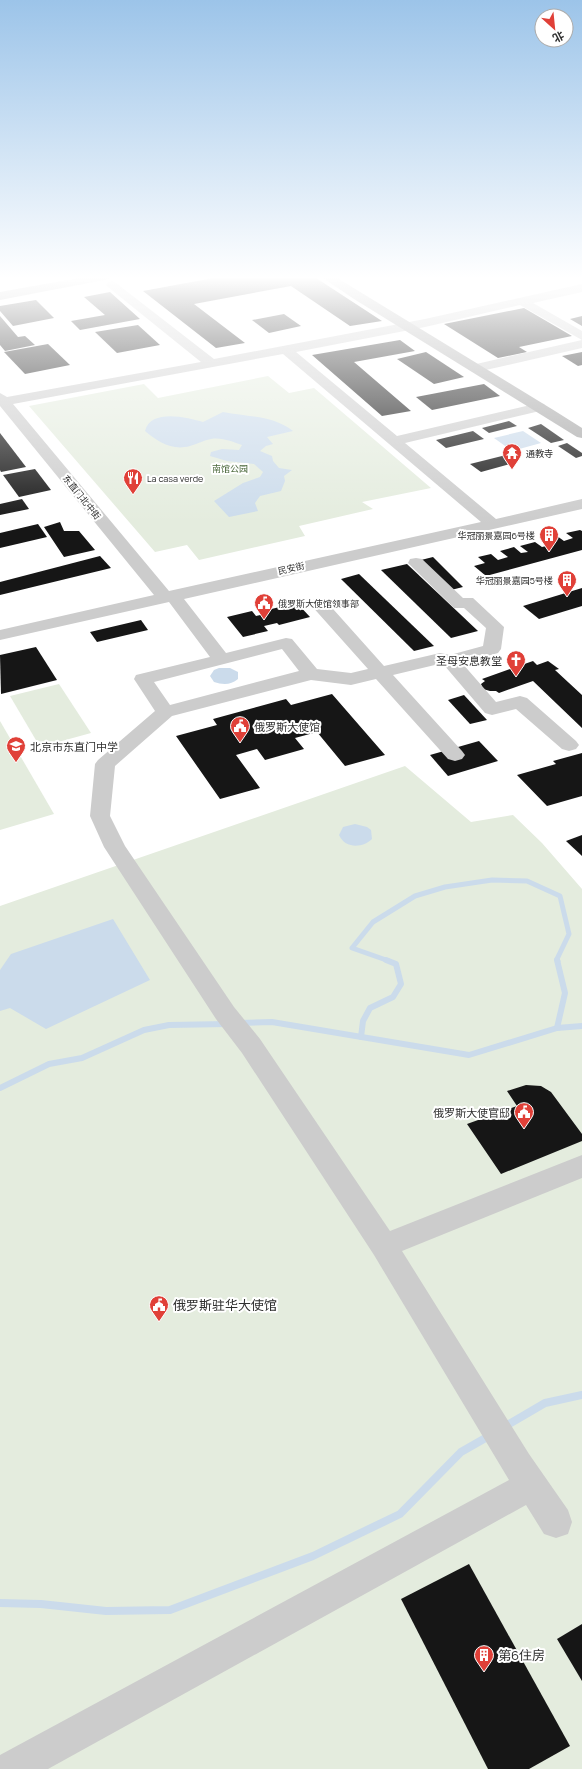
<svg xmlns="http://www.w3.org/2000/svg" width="582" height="1769" viewBox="0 0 582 1769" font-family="Manrope,'Noto Sans SC',sans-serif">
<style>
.green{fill:#e4ecde}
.water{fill:#cbdbeb}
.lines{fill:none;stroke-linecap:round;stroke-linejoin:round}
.stream-far2{stroke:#cbdbeb;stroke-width:5}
.stream-far1{stroke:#cbdbeb;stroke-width:6}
.stream{stroke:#cbdbeb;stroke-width:8}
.building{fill:#161616}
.minor{fill:#ccc;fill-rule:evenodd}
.major{fill:#a7a7a7;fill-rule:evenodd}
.labels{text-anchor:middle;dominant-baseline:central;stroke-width:4;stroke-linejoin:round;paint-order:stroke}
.far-poi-label{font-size:9px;fill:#2f2f2f;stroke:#fff;text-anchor:start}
.far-park-label{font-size:9px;fill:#4d6a3e;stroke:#fff}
.far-street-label{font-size:9px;fill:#2f2f2f;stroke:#fff}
.poi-label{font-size:11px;fill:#2f2f2f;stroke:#fff;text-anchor:end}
.near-poi-label{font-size:13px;fill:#2f2f2f;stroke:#fff;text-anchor:start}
</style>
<rect width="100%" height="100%" fill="#fff"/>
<g class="green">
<polygon points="268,376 289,393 314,388 431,488 362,502 373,509 299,526 305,536 199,560 187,545 155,552 29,406 144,384 158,398"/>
<polygon points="59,684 91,733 40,747 10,696"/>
<polygon points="0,721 54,814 0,830"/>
<polygon points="405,766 471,822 513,815 542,843 582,889 582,1769 0,1769 0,906"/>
</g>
<g class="water">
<path d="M223,412c24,5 50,3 70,19l-26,6 6,7 -7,2 -6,5 12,5 1,5 6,7 13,2 -8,6 1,5 -4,10 -21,5 -5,7 3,8 -29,6 -15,-16 29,-18 17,-6 3,-5 -9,-8 -27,-3 -17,-5 1,-4 11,-3 17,1 3,-5c-9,-3 -20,-8 -31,-6 -7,1 -14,5 -21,7 -18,5 -32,-4 -45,-15 6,-23 43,-13 58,-9z"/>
<polygon points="523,431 541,443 512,451 494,438"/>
<path d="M219,668h11l8,4v7c-7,6 -15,6 -24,3l-4,-6 4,-6z"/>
<path d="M355,824l12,3 4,3 1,9c-9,9 -27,10 -33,-4l4,-8z"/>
<polygon points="113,919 150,980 46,1029 10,1008 0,1011 0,970 11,954"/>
</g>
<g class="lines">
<polyline class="stream-far2" points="389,961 352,948 373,922 415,896 445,887 492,880 527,881 560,896 569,934 557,959 558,961"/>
<g class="stream-far1">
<polyline points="239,1023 272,1022 469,1055 557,1028 582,1026"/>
<polyline points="557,1028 565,993 557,960"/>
<polyline points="361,1037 363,1021 370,1008 393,997 401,984 396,964 386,960"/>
<polyline points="0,1088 49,1064 82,1058 144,1030 169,1025 227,1024"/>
</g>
<g class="stream">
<polyline points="504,1427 545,1403 582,1395"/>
<polyline points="0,1603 41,1604 106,1611 170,1610 313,1556 400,1514 461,1452 489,1436"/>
</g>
</g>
<g class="building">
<polygon points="224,276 313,276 382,321 350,326 291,286 194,304 245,343 216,348 143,291"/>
<polygon points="110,292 140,319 80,330 71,321 105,315 84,297"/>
<polygon points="36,300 54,318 13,326 0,311 0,306"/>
<polygon points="524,308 572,336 519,347 527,352 498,358 444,324"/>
<polygon points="284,314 301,326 269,333 252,320"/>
<polygon points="0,316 18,337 25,336 35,345 5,351 0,345"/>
<polygon points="582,316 582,326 570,319"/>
<polygon points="138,325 160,345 117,353 95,332"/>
<polygon points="400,340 415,351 354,362 411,411 382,416 312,355"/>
<polygon points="48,344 70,365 25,374 4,352"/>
<polygon points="426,352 464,377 434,384 397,359"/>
<polygon points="582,352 582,365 578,366 562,356"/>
<polygon points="484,384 500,396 432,410 416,397"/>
<polygon points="509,421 517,426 489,433 482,428"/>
<polygon points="541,424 564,440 551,443 528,428"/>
<polygon points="473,431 484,439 446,448 436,440"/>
<polygon points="0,433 26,467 1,472 0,470"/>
<polygon points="567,443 582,453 582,456 576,458 558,446"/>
<polygon points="506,455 517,462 481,472 470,464"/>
<polygon points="35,469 51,490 19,497 3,475"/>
<polygon points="22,499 29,509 0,515 0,504"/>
<polygon points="60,522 64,531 79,531 95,550 64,557 44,527"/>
<polygon points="38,524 47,537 0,548 0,533"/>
<polygon points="580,530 582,531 582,550 486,576 474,566 485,563 478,557 491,554 498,560 508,557 500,551 514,547 521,553 528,552 520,546 535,542 542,547 551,545 543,539 557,536 564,541 573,538 566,533"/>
<polygon points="100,556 111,568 0,595 0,582"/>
<polygon points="433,557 463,587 451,590 421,560"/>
<polygon points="407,564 478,631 451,638 381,570"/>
<polygon points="359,574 434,646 414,651 341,579"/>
<polygon points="582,588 582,606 539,619 523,606"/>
<polygon points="297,603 310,617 279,625 277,623 264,626 268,631 243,637 227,617 252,611 256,616 269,613 267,610"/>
<polygon points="141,620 148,630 97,642 90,632"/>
<polygon points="36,647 57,680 1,694 0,655"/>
<polygon points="533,661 537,665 548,661 559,669 555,670 582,695 582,728 533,681 499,693 496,691 490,691 483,689 481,684 485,681 482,679"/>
<polygon points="332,694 385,755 345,766 317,732 295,738 304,749 265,760 257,749 236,755 260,788 220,799 176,736 217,725 213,719 286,699 291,705"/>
<polygon points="464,695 487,720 470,724 448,700"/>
<polygon points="479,741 498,761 448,776 430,755"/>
<polygon points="582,753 582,796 547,806 517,775 556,764 553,761"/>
<polygon points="582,835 582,856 566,841"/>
<polygon points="526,1085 541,1086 551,1092 582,1134 582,1141 501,1174 467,1124 517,1106 507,1091"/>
<polygon points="469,1564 570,1746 529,1769 488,1769 401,1599"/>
<polygon points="582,1624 582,1681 557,1639"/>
</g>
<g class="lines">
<g class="minor">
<path d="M112,281l4,2 98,76 211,-40 157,-35v8l-49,11 49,28v9l-62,-35 -95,22 -129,25 101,84 142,-33 5,1 2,3 -2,3 -139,33 91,76 86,-20v10l-398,90 42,54 60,-15 6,1 25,30 34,4 17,-4 -58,-65 3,-4 6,-1 6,1 59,66 56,-13 10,2 33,-9 3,-18 -22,-20h-10l-46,-45 2,-4 6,-1 6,1 41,39h10l31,29 -3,22 -3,4 -36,10 34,39 24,-6 7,2 49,43 3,4 -3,4 -7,2 -7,-2 -46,-40 -24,6 -7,-2 -41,-48 -5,-1 -46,11 69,76 3,4 -3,4 -7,2 -7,-2 -72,-80 -25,6 -40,-5 -139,36 -57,50 -5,50 15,30 109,161 26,32 130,192 192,-76v23l-180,73 127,203 39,56 4,12 -4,12 -12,4 -12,-4 -18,-29 -478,264h-48v-14l509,-275 -135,-225 -132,-202 -26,-34 -112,-172 -14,-31 5,-52 3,-4 57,-49 -21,-32 2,-4 74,-18 -41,-55 -169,38v-10l154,-35 -154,-189v-13l7,4 194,-35 -93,-75 -2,-2 2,-2zM283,354l198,168 -312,69 -156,-187zM282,649l17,22 -129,34 -16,-23z"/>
<polygon points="582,340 582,348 477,372 472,371 470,368 472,365"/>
</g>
<g class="major">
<polygon points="90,276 115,276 109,279 0,300 0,292"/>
<polygon points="320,276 334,276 555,411 582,428 582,438 577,437 354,299"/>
</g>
</g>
<linearGradient id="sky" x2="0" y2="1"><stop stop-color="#9cc4e9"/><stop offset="0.53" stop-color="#fff"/><stop offset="1" stop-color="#fff" stop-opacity="0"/></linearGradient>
<rect width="582" height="524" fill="url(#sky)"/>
<defs>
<g id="temple-pin" transform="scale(1)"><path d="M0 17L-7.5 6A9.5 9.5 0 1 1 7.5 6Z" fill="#e04038" stroke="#fff"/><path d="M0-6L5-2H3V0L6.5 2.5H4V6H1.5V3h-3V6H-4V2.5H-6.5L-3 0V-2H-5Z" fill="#fff"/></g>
<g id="restaurant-pin" transform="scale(1)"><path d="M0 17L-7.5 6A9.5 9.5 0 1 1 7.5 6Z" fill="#e04038" stroke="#fff"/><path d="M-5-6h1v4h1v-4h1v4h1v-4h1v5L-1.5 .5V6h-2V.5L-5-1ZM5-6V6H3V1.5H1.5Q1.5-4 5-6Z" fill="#fff"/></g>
<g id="building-pin" transform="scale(1)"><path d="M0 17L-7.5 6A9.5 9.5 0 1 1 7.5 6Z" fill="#e04038" stroke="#fff"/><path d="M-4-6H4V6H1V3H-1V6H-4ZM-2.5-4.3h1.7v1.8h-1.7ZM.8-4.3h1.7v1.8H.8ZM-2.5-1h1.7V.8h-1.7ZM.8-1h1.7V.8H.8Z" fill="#fff"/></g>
<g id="civic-pin" transform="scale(1)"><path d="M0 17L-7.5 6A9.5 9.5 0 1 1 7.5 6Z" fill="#e04038" stroke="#fff"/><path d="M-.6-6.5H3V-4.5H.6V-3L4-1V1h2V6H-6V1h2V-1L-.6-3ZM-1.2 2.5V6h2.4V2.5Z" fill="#fff"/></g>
<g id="church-pin" transform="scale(1)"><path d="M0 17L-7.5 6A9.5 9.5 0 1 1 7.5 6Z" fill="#e04038" stroke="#fff"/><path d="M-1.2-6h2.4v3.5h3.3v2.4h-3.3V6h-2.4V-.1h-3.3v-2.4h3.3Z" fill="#fff"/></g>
<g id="school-pin" transform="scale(1)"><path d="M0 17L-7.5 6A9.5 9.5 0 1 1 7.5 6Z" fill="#e04038" stroke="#fff"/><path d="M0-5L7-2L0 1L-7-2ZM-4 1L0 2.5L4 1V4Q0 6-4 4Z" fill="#fff"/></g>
</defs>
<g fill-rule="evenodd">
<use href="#temple-pin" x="512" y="453"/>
<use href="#restaurant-pin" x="133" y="478"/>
<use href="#building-pin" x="549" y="535"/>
<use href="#building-pin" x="567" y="580"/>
<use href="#civic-pin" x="264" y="603"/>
<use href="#church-pin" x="516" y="660"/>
<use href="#civic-pin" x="240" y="726"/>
<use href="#school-pin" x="16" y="746"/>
<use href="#civic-pin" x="524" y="1112"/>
<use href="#civic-pin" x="159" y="1305"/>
<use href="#building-pin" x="484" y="1655"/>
</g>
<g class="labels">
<g class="far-poi-label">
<text x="526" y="453">通教寺</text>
<text x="147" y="478">La casa verde</text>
<text x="535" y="535" text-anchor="end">华冠丽景嘉园6号楼</text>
<text x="553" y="580" text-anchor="end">华冠丽景嘉园5号楼</text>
<text x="278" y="603">俄罗斯大使馆领事部</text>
</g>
<g class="far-park-label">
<text x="230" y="468">南馆公园</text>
</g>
<g class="far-street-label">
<text transform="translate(82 497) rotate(51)">东直门北中街</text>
<text transform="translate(291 568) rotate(-13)">民安街</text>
</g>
<g class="poi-label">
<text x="502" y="660">圣母安息教堂</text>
<text x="254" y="726" text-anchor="start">俄罗斯大使馆</text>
<text x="30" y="746" text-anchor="start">北京市东直门中学</text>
<text x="510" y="1112">俄罗斯大使官邸</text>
</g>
<g class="near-poi-label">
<text x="173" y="1305">俄罗斯驻华大使馆</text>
<text x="498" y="1655">第6住房</text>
</g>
</g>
<g transform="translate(554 28) rotate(153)"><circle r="19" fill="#ffffff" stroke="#acacac"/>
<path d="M0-3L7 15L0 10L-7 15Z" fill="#e04038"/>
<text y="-6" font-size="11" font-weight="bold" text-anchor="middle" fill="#2f2f2f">北</text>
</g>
</svg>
